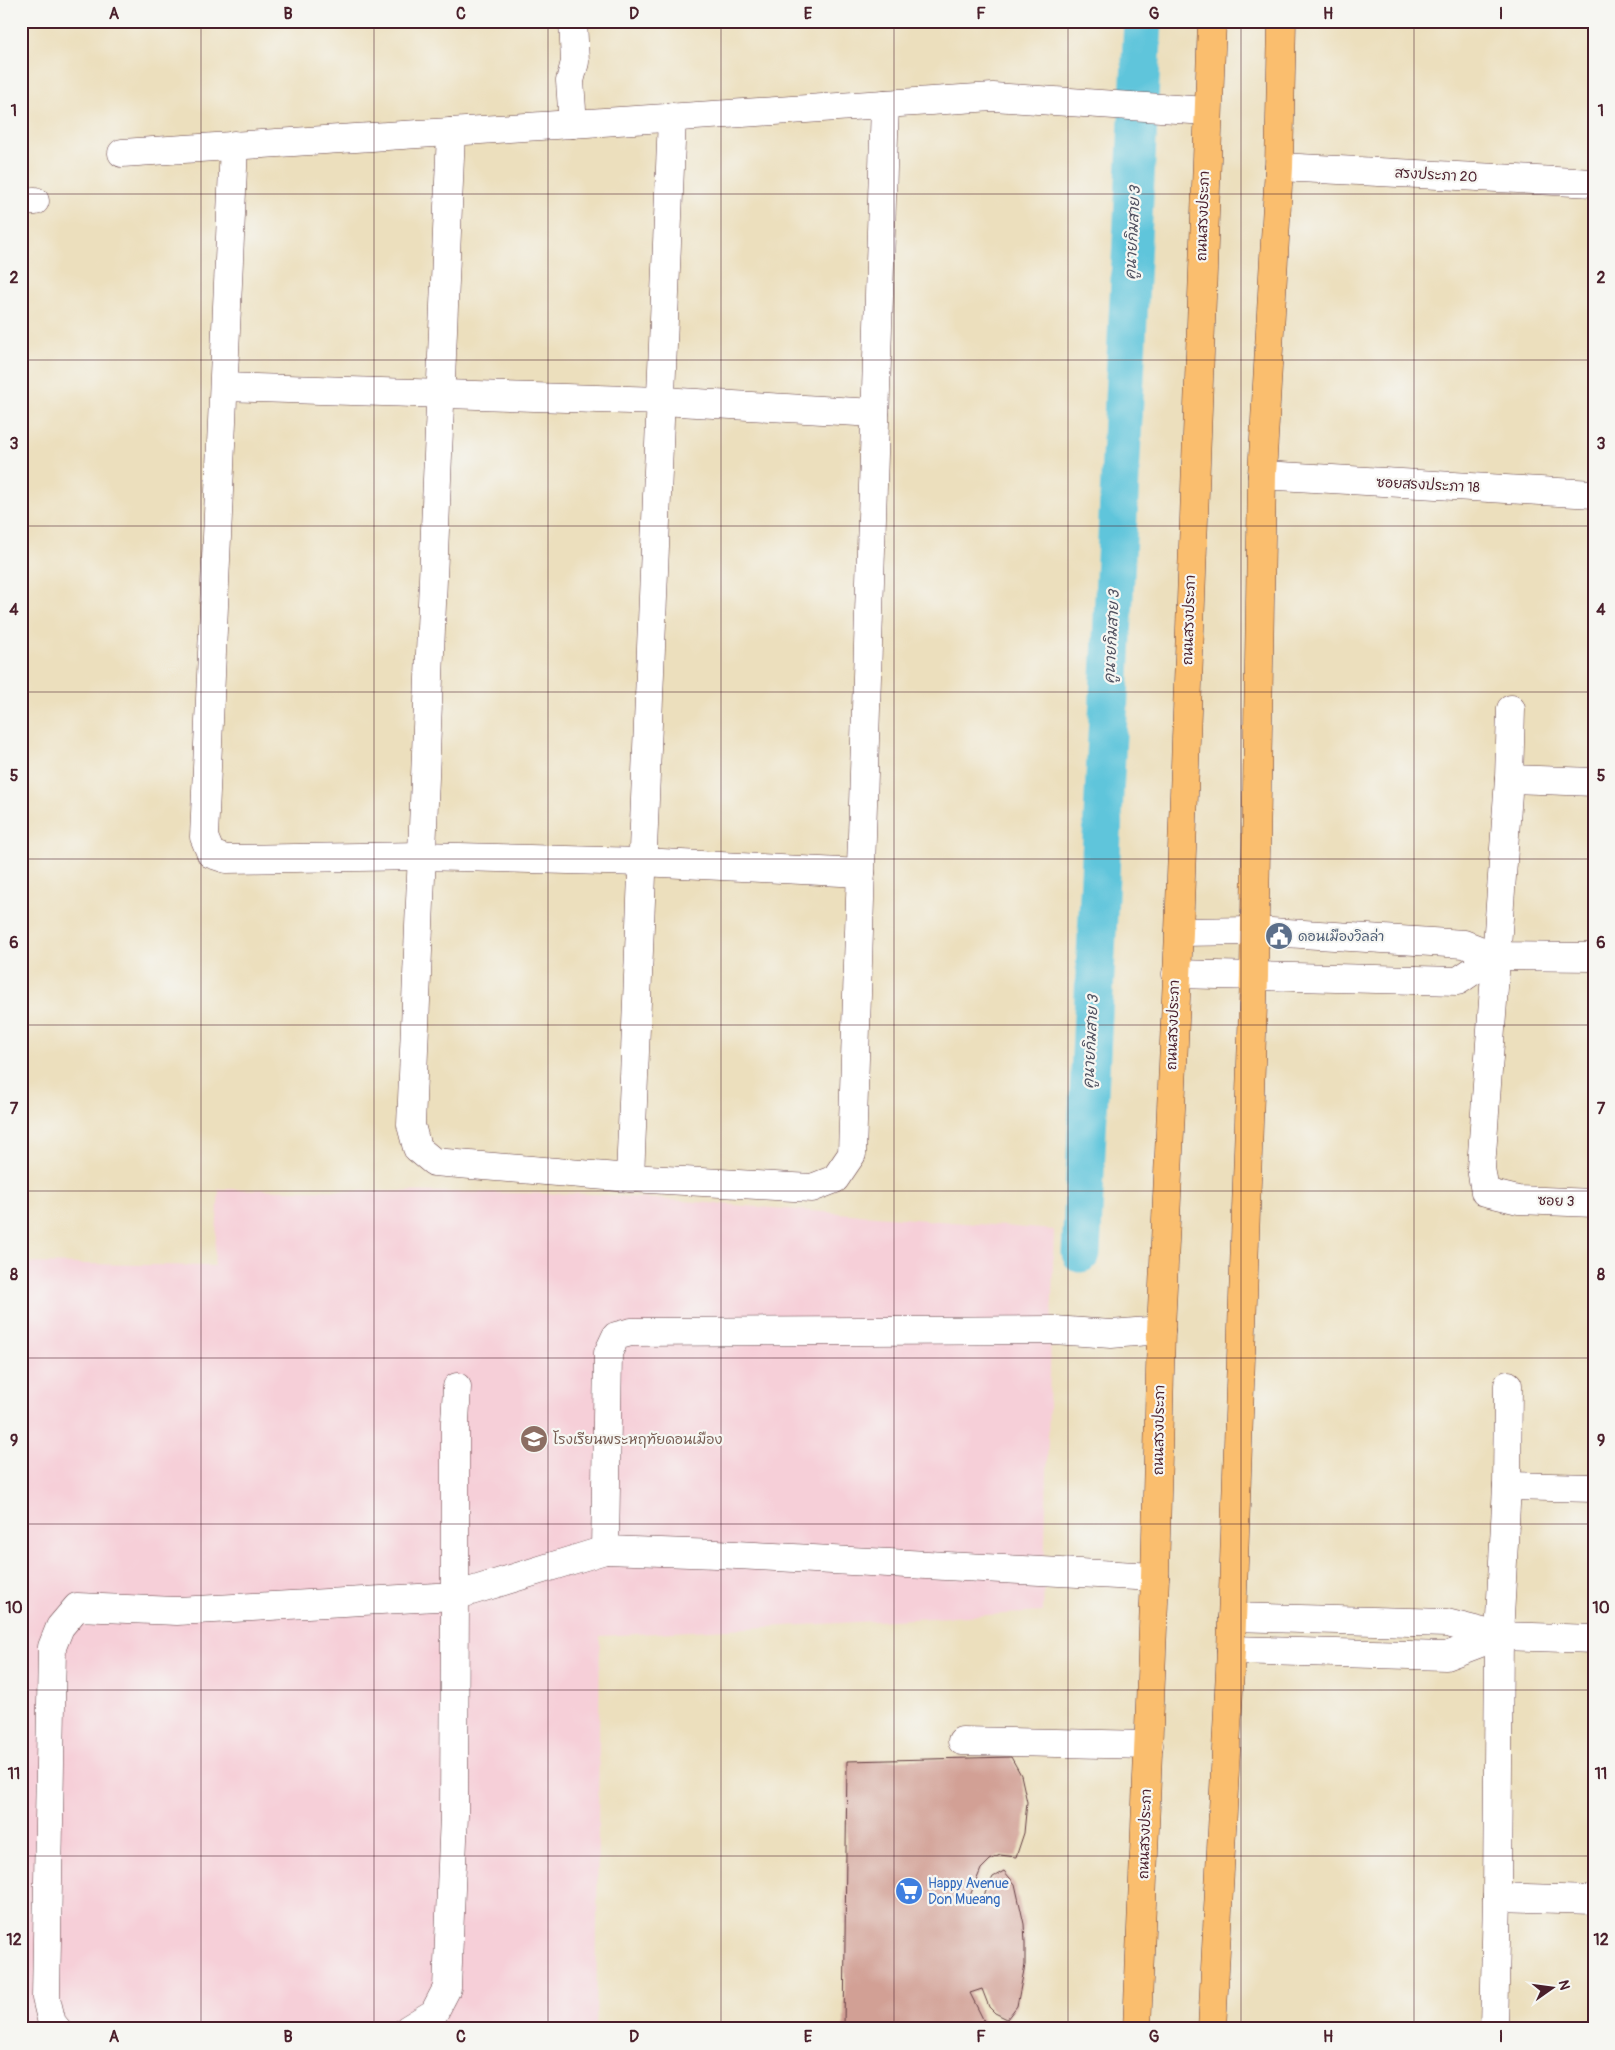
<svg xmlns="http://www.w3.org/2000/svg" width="1615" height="2050" viewBox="0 0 1615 2050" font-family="Pangolin,'Playpen Sans Thai',sans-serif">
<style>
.built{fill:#f6cfd8}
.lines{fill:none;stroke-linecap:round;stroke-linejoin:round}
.canal{stroke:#5ec5db;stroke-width:39}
.building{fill:#d2a095}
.minor-casing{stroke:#623c41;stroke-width:29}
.major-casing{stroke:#623c41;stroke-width:29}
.minor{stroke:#fff;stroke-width:28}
.major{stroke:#fabe6e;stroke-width:28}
.grid{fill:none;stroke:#4a1f2b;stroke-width:1;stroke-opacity:0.55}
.labels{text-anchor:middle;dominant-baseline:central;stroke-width:4.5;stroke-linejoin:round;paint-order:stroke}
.street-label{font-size:14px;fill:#4a1f2b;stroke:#f6f6f2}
.service-label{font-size:14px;fill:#4e5e75;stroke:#f6f6f2;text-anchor:start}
.education-label{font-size:14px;fill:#785e54;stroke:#f6f6f2;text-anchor:start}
.shop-label{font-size:14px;fill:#366cbe;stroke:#f6f6f2;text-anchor:start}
.water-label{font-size:15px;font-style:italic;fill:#505160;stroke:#f6f6f2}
.neatline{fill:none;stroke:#4a1f2b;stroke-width:2}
.grid-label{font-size:16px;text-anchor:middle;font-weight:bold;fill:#4a1f2b}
</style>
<rect width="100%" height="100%" fill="#f6f6f2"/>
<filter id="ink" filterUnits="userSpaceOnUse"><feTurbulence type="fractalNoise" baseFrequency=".02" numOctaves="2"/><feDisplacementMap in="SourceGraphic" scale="10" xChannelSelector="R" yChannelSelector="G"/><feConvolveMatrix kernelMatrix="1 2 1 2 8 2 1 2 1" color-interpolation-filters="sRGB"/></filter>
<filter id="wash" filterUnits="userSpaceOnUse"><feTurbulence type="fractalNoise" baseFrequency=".0096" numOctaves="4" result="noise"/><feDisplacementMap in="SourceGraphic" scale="20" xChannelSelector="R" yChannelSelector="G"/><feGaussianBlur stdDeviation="1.12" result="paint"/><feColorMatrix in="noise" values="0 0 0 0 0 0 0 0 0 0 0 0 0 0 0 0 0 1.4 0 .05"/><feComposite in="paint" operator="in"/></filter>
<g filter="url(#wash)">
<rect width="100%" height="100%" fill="#ecdfbd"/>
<polygon class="built" points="219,1189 594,1194 1054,1230 1043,1612 600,1636 596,2029 21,2029 21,1263 214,1266"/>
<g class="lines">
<polyline class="canal" points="1081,1253 1143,21"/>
</g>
<g id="blocks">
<polygon class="building" points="1011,1757 1021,1775 1027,1802 1024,1833 1016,1857 1000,1855 990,1860 981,1869 969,1898 981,1901 993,1877 1004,1871 1015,1884 1024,1924 1025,1943 1025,1965 1017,2006 1007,2019 995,2013 989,2007 982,1989 970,1993 984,2021 992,2029 844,2029 847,1761"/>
</g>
</g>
<g filter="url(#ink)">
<use href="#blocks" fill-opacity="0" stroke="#623c41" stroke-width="1"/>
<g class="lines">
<g class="minor-casing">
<g id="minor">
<polyline points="573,124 570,81 575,62 573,21"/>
<polyline points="451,132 411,1125 417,1148 434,1162 630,1178 812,1188 835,1179 852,1154 885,104"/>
<polyline points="234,145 204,837 211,854 226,859 422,856 642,862 861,873"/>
<polyline points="122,153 993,97 1207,111"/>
<polyline points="1279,167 1594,183"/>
<polyline points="21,202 35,201"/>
<polyline points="224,387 661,401 875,413"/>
<polyline points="1262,475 1594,494"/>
<polyline points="1511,709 1509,779 1481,1168 1485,1192 1518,1200 1594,1203"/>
<polyline points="1509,779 1594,782"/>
<polyline points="1179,932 1254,931 1464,944 1495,956 1594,957"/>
<polyline points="1176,974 1458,981 1495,956"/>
<polyline points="630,1178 672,117"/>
<polyline points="1507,1486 1594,1488"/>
<polyline points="1155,1577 717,1554 605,1550 608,1353 616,1336 631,1332 1054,1330 1111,1334 1161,1330"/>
<polyline points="1232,1617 1447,1623 1499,1636 1594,1639"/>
<polyline points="1231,1650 1446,1656 1499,1636"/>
<polyline points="962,1741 1149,1745"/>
<polyline points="1497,1897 1594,1900"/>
<polyline points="57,2029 52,2023 46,1998 52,1647 60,1627 77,1607 177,1611 455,1596 455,1422 457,1387"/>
<polyline points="408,2029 434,2013 447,1988 454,1815 455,1596 605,1550"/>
<polyline points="1494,2029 1497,1897 1499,1636 1507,1486 1508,1385"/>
</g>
</g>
<g class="major-casing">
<g id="major">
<polyline points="1137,2029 1155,1577 1161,1330 1179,932 1212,21"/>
<polyline points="1212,2029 1231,1650 1254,976 1262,475 1279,167 1282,21"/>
</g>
</g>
<use href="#minor" class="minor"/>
<use href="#major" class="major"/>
</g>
</g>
<path class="grid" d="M201,21v2008M374,21v2008M548,21v2008M721,21v2008M894,21v2008M1068,21v2008M1241,21v2008M1414,21v2008M21,194h1573M21,360h1573M21,526h1573M21,692h1573M21,859h1573M21,1025h1573M21,1191h1573M21,1358h1573M21,1524h1573M21,1690h1573M21,1856h1573"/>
<defs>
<g id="civic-disc" transform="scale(1.4375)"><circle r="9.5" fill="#5c6f8a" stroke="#f6f6f2"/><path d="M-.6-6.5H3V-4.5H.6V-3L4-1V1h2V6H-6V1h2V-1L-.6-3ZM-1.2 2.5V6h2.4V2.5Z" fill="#fff"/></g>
<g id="school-disc" transform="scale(1.4375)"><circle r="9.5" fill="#8d6e63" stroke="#f6f6f2"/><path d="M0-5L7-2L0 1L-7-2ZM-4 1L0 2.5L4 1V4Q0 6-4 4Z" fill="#fff"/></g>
<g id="supermarket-disc" transform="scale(1.4375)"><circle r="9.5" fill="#3f7fe0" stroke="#f6f6f2"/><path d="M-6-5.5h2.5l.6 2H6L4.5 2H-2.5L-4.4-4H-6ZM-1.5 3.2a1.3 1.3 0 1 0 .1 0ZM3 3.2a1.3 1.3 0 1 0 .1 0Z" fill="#fff"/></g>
</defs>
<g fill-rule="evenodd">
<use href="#civic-disc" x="1279" y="936"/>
<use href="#school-disc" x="534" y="1439"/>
<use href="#supermarket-disc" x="909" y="1891"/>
</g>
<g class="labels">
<g class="street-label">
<text transform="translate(1436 175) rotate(3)">สรงประภา 20</text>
<text transform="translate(1203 216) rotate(-88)">ถนนสรงประภา</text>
<text transform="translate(1428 485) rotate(3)">ซอยสรงประภา 18</text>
<text transform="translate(1189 620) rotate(-88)">ถนนสรงประภา</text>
<text transform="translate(1173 1025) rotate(-88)">ถนนสรงประภา</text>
<text transform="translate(1556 1201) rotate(2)">ซอย 3</text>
<text transform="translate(1159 1430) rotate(-89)">ถนนสรงประภา</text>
<text transform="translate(1145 1834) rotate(-88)">ถนนสรงประภา</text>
</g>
<g class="service-label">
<text x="1298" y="936">ดอนเมืองวิลล่า</text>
</g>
<g class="education-label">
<text x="553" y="1439">โรงเรียนพระหฤทัยดอนเมือง</text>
</g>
<g class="shop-label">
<text x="928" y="1883">Happy Avenue<tspan x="928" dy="16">Don Mueang</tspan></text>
</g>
<g class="water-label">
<text transform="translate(1133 233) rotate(-87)">คูนายกิมสาย 3</text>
<text transform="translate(1112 637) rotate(-87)">คูนายกิมสาย 3</text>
<text transform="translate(1091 1042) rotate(-87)">คูนายกิมสาย 3</text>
</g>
</g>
<rect width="1615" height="2050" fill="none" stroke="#f6f6f2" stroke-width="55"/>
<g transform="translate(1552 1988) rotate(76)" stroke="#f6f6f2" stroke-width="4" paint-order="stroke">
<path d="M0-4L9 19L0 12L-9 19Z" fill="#4a1f2b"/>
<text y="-8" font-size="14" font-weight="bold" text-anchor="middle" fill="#4a1f2b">N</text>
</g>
<rect x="28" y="28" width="1560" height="1994" class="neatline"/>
<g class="grid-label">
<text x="114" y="19">A</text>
<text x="288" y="19">B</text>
<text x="461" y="19">C</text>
<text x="634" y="19">D</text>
<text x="808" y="19">E</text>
<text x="981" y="19">F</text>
<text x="1154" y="19">G</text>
<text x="1328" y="19">H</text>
<text x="1501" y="19">I</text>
<text x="14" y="116">1</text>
<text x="1601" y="116">1</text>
<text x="14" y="283">2</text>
<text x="1601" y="283">2</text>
<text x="14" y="449">3</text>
<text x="1601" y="449">3</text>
<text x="14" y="615">4</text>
<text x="1601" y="615">4</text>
<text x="14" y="781">5</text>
<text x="1601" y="781">5</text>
<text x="14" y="948">6</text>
<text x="1601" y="948">6</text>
<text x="14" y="1114">7</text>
<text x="1601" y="1114">7</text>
<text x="14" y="1280">8</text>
<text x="1601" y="1280">8</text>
<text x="14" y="1446">9</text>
<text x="1601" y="1446">9</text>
<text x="14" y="1613">10</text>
<text x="1601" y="1613">10</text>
<text x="14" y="1779">11</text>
<text x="1601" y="1779">11</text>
<text x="14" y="1945">12</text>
<text x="1601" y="1945">12</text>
<text x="114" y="2042">A</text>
<text x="288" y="2042">B</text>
<text x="461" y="2042">C</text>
<text x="634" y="2042">D</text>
<text x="808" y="2042">E</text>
<text x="981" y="2042">F</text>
<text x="1154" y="2042">G</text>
<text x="1328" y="2042">H</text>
<text x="1501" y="2042">I</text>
</g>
</svg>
